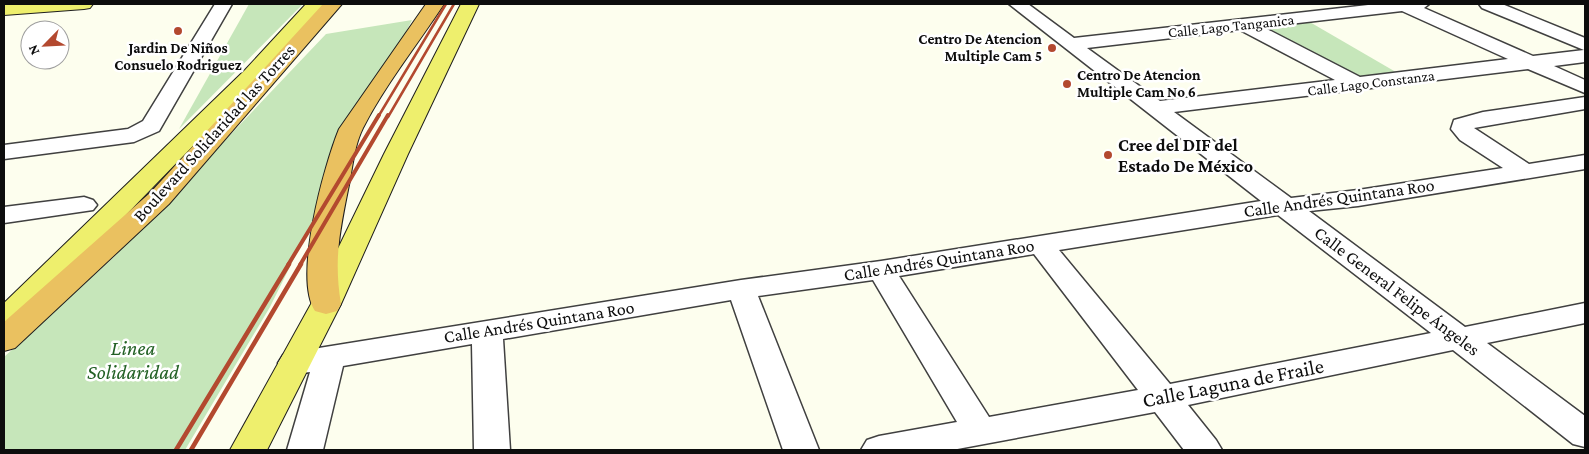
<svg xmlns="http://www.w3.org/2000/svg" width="1589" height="454" viewBox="0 0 1589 454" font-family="'Crimson Pro',serif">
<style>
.green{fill:#c6e6ba}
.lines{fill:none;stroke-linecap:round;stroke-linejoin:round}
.minor-casing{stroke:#404040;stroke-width:3}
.major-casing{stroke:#1e1e1e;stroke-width:2}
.highway-casing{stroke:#1e1e1e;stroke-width:2}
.minor{fill:#fff;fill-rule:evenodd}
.major{fill:#eeef6d;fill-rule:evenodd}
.highway{fill:#eac160;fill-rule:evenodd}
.rail-far2{stroke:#b3492f;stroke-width:2.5}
.rail-far1{stroke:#b3492f;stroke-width:4}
.rail{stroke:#b3492f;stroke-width:4.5}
.poi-dot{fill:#b3492f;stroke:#fff;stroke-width:2}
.labels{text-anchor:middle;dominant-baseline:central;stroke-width:5;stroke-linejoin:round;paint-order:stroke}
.far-street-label{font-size:15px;fill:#0d0d0d;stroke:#fff}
.far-poi-label{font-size:15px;font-weight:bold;fill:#0d0d0d;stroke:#fff;text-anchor:end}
.street-label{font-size:18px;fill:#0d0d0d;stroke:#fff}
.poi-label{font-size:18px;font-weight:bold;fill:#0d0d0d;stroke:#fff;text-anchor:start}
.near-park-label{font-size:21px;font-style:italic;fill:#226024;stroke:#fff}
.near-street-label{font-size:21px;fill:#0d0d0d;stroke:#fff}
</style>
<rect width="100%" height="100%" fill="#fdfeee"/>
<g class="green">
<polygon points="249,4 303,4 179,129"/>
<polygon points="412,20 270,307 185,450 4,450 4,357 114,257 326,34"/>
<polygon points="1308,21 1401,75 1360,80 1258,28"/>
</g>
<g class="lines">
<g class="minor-casing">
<g id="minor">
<polygon points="215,4 232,4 159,131 134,142 4,159 4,145 128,129 143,121"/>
<path d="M1009,4h19l46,34 303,-34h52l-5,4 109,48 51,-6 -102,-42 -3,-4h23l83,34v24l-31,4 31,14v13l-57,-24 -354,43 117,86 67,-8 145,-22 -43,-28 -9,-11 3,-9 29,-8 102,-15v12l-111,19 55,36 56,-9v14l-227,37 -49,5 156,116 120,-24v20l-98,20 98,73v31l-12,-3 -120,-94 -265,55 28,35 6,10h-38l-29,-38 -203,38h-91l6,-10 12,-4 78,-14 -84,-142 -115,16 61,154h-36l-52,-150 -228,39 7,111h-36l-2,-106 -129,22 -20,84h-36l23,-78 -16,2 -11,-3 -5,-8 5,-8 11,-3 447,-72 140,-19 380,-60zM1402,11l106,48 -148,18 -97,-50zM1240,30l95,50 -175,21 -73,-53zM1278,215l153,118 -261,51 -111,-134zM1034,254l104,136 -149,27 -90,-141z"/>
<polygon points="84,197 93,200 97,205 93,210 4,223 4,207"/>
</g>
</g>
<g class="major-casing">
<g id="major">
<polygon points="93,4 90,8 84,9 4,15 4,5"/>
<polygon points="306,4 325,4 259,78 15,329 4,332 4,303 245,70"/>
<polygon points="461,4 479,4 408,154 341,304 267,450 230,450 311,304 384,154"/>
</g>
</g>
<g class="highway-casing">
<g id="highway">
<polygon points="323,4 342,4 169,204 15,348 4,351 4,322 151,192"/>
<path d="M426,4h18c-27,41 -59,81 -81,124 -8,16 -10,35 -13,52 -9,45 -17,77 -9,124l-4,7 -11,3 -11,-3c-22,-34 9,-145 24,-182z"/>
</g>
</g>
<use href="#minor" class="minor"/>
<use href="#major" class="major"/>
<use href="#highway" class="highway"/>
<g class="rail-far2">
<polyline points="378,117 446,4"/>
<polyline points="388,117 454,4"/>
</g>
<g class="rail-far1">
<polyline points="288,265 379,115"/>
<polyline points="300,265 388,115"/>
</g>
<g class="rail">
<polyline points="176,450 289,264"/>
<polyline points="191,450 301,264"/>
</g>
</g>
<g class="poi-dot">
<circle cx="178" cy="31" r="5"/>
<circle cx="1052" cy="48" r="5"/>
<circle cx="1067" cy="84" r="5"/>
<circle cx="1108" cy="155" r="5"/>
</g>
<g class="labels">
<g class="far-street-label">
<text transform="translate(1231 26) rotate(-6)">Calle Lago Tanganica</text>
<text transform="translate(1371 83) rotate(-7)">Calle Lago Constanza</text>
</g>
<g class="far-poi-label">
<text x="1042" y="39">Centro De Atencion<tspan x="1042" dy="17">Multiple Cam 5</tspan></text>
<text x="178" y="48" text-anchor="middle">Jardin De Niños<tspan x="178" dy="17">Consuelo Rodriguez</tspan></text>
<text x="1077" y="75" text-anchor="start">Centro De Atencion<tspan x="1077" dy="17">Multiple Cam No 6</tspan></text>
</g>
<g class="street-label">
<text transform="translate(214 133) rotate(-48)">Boulevard Solidaridad las Torres</text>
<text transform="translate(1339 198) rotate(-8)">Calle Andrés Quintana Roo</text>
<text transform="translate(939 260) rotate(-9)">Calle Andrés Quintana Roo</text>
<text transform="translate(1397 291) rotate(37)">Calle General Felipe Ángeles</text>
<text transform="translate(539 322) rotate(-9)">Calle Andrés Quintana Roo</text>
</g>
<g class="poi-label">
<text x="1118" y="145">Cree del DIF del<tspan x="1118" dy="21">Estado De México</tspan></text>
</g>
<g class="near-park-label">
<text x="133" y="348">Linea<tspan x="133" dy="24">Solidaridad</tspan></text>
</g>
<g class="near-street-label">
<text transform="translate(1233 383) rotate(-11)">Calle Laguna de Fraile</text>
</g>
</g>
<rect width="1589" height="454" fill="none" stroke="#0d0d0d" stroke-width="10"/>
<g transform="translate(45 45) rotate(246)"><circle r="24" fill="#ffffff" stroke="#9e9e9e"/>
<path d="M0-4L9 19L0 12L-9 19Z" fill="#b3492f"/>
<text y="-8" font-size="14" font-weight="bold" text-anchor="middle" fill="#0d0d0d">N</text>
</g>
</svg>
